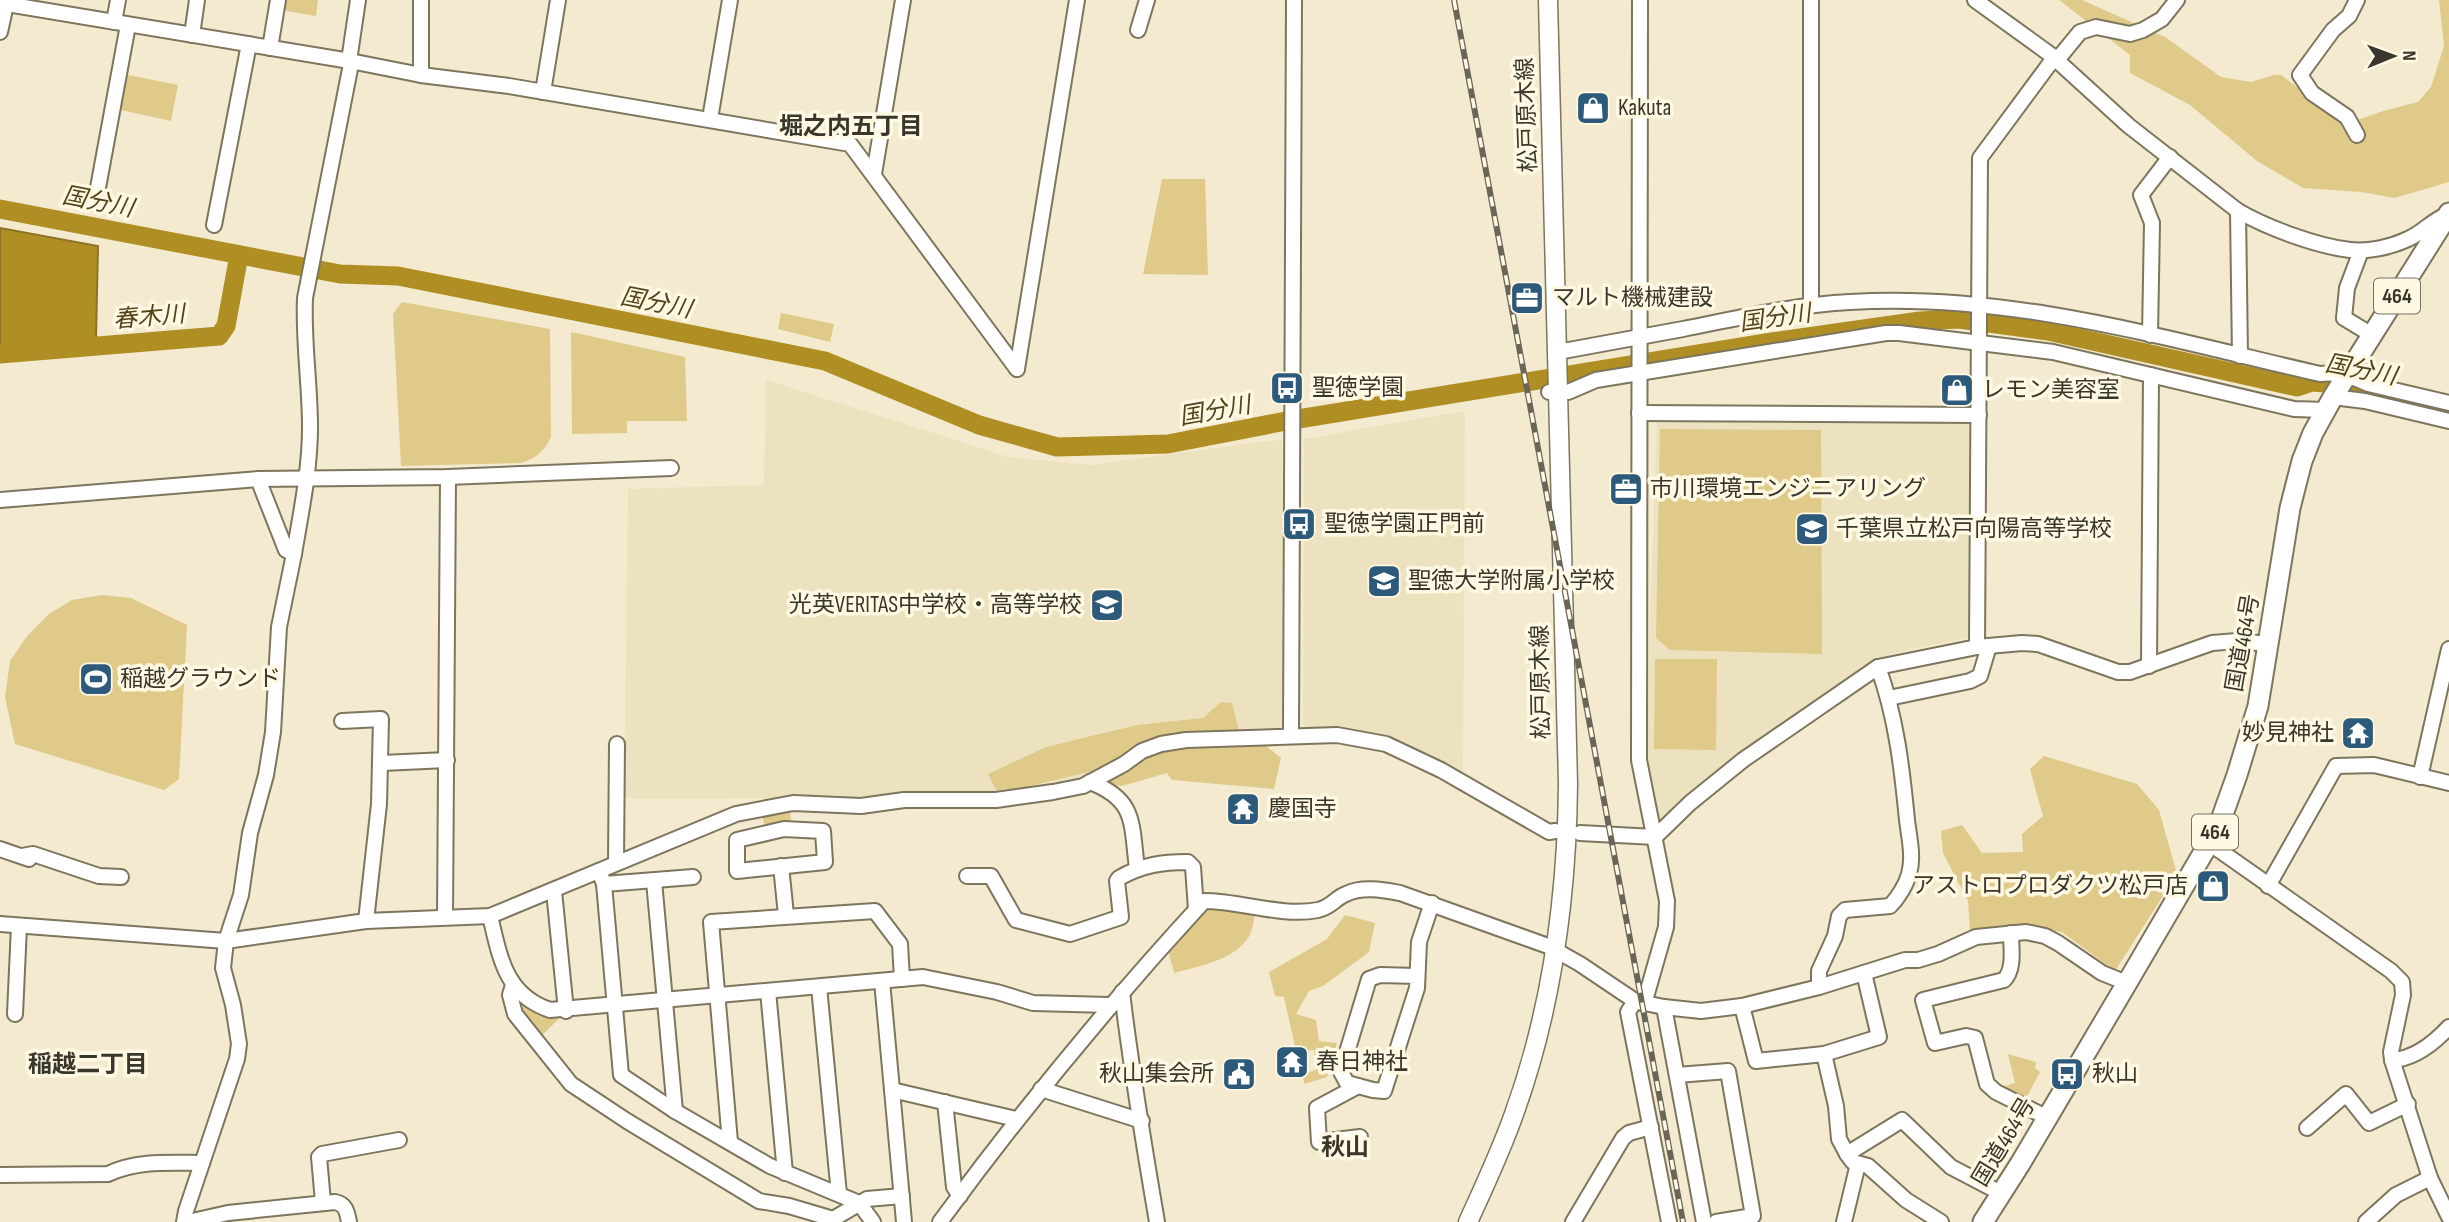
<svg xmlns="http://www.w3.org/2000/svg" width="2449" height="1222" viewBox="0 0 2449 1222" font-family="'Sofia Sans Condensed','Noto Sans JP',sans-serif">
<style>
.built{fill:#ede2c0}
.green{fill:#e0ca89}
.water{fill:#af8f23;stroke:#8c7425;stroke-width:2}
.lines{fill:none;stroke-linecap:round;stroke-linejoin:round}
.river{stroke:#af8f23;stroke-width:19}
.minor-casing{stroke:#7d755d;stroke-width:18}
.major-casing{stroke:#7d755d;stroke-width:21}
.highway-casing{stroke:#7d755d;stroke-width:23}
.minor{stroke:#fff;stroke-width:14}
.major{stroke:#fff;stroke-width:18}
.highway{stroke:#fff;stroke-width:19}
.rail-casing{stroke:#6a6657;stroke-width:6}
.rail{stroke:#fff8e2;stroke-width:3.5;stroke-dasharray:10;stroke-linecap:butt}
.labels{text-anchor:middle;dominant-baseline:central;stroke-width:7;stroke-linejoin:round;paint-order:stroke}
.shield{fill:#fff8e2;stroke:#747062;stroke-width:2}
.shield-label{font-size:21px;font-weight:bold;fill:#39362b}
.poi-label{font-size:23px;fill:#39362b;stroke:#fff8e2;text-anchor:start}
.street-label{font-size:23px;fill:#39362b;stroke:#fff8e2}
.neighbourhood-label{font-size:24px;font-weight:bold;fill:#39362b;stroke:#fff8e2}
.water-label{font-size:24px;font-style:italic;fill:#52451b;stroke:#fff8e2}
</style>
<rect width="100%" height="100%" fill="#f3ead0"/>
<g class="built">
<polygon points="766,380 1009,457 1091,465 1282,439 1284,724 1277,731 1107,765 1057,787 985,796 861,799 624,798 628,489 764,485"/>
<polygon points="1463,411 1465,416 1463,777 1371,735 1309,730 1303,724 1304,439"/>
<polygon points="1972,419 1973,637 1890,654 1764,734 1710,777 1658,826 1645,757 1657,422"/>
</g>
<g class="green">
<polygon points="282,0 318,0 316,16 281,10"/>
<polygon points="2059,0 2082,0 2165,37 2221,77 2251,82 2274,75 2281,75 2346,124 2383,111 2418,102 2431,87 2444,46 2439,0 2449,0 2449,182 2395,198 2361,192 2303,188 2257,161 2190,105 2130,73 2130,55"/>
<polygon points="123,74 178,85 171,121 117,109"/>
<polygon points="1162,179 1205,179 1208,275 1143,274"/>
<path d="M402,302l148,27 1,108c-7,15 -15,21 -30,26l-120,3 -8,-152z"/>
<polygon points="781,313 834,324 830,342 778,329"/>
<polygon points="571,332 685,357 687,421 627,421 627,433 572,434"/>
<polygon points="1660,429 1821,430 1822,654 1670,650 1656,638"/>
<polygon points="102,595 131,598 187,625 179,779 164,790 15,744 5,697 10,661 27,636 49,614 72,600"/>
<polygon points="1655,659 1717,659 1716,750 1654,749"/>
<polygon points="1221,702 1232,703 1239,731 1261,742 1281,758 1274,789 1172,780 1167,773 1122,786 1111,785 1101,769 1022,788 996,790 988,774 1046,747 1137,725 1203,718"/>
<polygon points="2044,756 2137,784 2159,810 2177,874 2115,971 2062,932 2035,928 1970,931 1968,901 1943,853 1941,831 1962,825 1982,853 2023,852 2022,834 2043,816 2030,769"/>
<polygon points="790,808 791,823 765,830 762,812"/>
<path d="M1205,906l50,6c-1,8 -2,19 -7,26 -16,23 -49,28 -74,35l-6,-23z"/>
<polygon points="1345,915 1375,923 1369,952 1323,986 1309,991 1296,1014 1316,1020 1319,1041 1337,1043 1327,1077 1304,1084 1303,1074 1316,1070 1314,1050 1296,1051 1284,997 1275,996 1269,972 1327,939"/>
<polygon points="525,1004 563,1015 541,1036 518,1014"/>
<polygon points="2008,1054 2036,1062 2035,1068 2040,1072 2024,1102 1999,1088 2015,1083"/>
</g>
<polygon class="water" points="0,228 98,246 96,339 0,348"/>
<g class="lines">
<g class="river">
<polyline points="0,209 340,274 398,276 825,361 979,425 1057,447 1168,444 1286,421 1772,342 1920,321 1959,319 2048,331 2297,387 2312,382 2325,383 2449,414"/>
<polyline points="0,354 219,336 226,326 239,255"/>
</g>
<g class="minor-casing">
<g id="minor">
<polyline points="1640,0 1639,760 1667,901 1666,927 1644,1004"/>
<path d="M1975,0l76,55 78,71 109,85c30,17 78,35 112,39 19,2 41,-3 58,-11 14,-6 23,-17 36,-23"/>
<polyline points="2177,0 2162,19 2143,30 2130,34 2096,27 2080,32 2062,54 2051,62 1980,158 1977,647 2022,643 2038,644 2118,672 2130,672 2212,643 2237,641 2269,644"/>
<polyline points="0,3 350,61 421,75 509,86 850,144 1017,369"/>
<polyline points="114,22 118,0"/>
<polyline points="1138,30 1147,0"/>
<polyline points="0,32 7,0"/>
<polyline points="192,35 197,0"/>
<polyline points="270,48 278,0"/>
<polyline points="421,75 421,0"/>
<polyline points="543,92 558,0"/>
<polyline points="710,119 730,0"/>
<polyline points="2357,135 2347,117 2312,93 2300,75 2333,30 2349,16 2357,0"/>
<polyline points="874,174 903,0"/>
<polyline points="95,204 128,25"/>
<polyline points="2238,211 2240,356"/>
<polyline points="214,225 249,44"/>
<polyline points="2361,251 2347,288 2344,318 2372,335"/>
<polyline points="1811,305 1811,0"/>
<polyline points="2150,335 2152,223 2141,195 2170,157"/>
<path d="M1558,352c42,-8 83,-15 125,-23 56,-11 110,-24 167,-27 160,-10 316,37 470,72 16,-2 34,3 48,10l81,19"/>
<polyline points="1017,369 1077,0"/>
<polyline points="1549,392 1568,392 1596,380 1886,333 1899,333 2053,352 2294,409 2326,410"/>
<polyline points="2333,397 2365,401 2449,421"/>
<polyline points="1639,413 1979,415"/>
<polyline points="0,500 258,479 448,477 671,468"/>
<path d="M294,554c7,-42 16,-84 16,-127 0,-43 -7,-86 -5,-129l45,-229v-15l8,-54"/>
<polyline points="2149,666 2151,375"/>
<polyline points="1889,698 1970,681 1980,676 1989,646"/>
<polyline points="342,721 381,719 379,804 366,921"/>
<polyline points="1291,735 1294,0"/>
<polyline points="382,763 447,760"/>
<polyline points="2420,777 2449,649"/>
<path d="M1090,782c47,18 41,42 47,86"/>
<polygon points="784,829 823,831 825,862 737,871 737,840"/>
<polyline points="1580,833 1655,837 1690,803 1743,760 1878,667 1977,647"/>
<polyline points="2209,843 2391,971 2402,982 2403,995 2391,1052 2392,1060 2430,1178 2449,1217"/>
<polyline points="0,849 29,859"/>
<polyline points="22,856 33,854 99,876 121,877"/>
<polyline points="616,862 617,744"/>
<polyline points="781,866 786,915"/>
<polyline points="599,871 604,884 621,1075 675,1111 770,1166 859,1203 873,1222"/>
<path d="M967,876h24l25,44 54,14 51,-17 -4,-36 2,-3c23,-13 43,-16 69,-16l5,5 3,42"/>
<polyline points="654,881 675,1111"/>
<polyline points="604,884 693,877"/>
<polyline points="2268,886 2336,766 2374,765 2449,783"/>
<polyline points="554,891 566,1011"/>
<path d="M490,916c10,41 15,79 60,94l373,-33 74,15 36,11 77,2"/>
<polyline points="445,917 448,477"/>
<polyline points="0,924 226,941 366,921 490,916 736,814 793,803 861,806 904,800 996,800 1053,792 1083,786 1124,764 1142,751 1161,744 1186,740 1337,735 1386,744 1441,770 1549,832 1555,831"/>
<path d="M2011,933c0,15 4,36 -7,47l-81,20 12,43 31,-7 9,2 12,46 9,8 52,26"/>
<polyline points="1417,976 1380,975 1369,979 1341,1072 1347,1083 1373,1090 1384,1091 1417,988 1419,942 1432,903"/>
<polyline points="882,981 892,1090"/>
<polyline points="513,985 510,995 515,1014 571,1084 627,1121 759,1201 789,1206 833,1219 867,1199 902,1196"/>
<polyline points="819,987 839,1194"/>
<path d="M1819,987v-16l16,-35 4,-20 6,-6 45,-4c8,-8 16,-21 19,-32 5,-17 0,-37 -2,-54 -5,-52 -11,-104 -29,-153"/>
<polyline points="768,991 785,1173"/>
<path d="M1122,992c9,77 22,154 35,230"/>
<polyline points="1635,1001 1628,1012 1669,1222"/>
<polyline points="1742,1006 1756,1061 1824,1054 1836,1106 1839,1139 1847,1154 1853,1162 1868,1166 1906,1200 1941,1222"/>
<polyline points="1664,1007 1704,1222"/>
<polyline points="15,1014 19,926"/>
<polyline points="1824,1054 1879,1037 1864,973"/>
<path d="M2392,1060c23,-1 42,-17 57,-33"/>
<polyline points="1677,1075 1728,1071 1753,1216 1716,1222"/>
<polyline points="1358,1086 1317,1108 1319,1142 1360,1137"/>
<polyline points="1041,1089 1142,1121"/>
<polyline points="945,1102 954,1187 960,1196"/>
<polyline points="2307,1128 2346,1094 2369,1123 2408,1104"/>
<polyline points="730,1142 711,922 875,911 900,944 902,979"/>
<polyline points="1847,1154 1902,1120 1951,1167 1995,1190 2000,1196"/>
<path d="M0,1175l108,-1c30,-14 62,-11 94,-11"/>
<polyline points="323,1202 319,1157 322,1154 399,1140"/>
<polyline points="184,1222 186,1211 237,1059 239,1044 233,1005 223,968 226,941 241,895 250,833 266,775 273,732 279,627 294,554 286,550 258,479"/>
<path d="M188,1222l40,-9 107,-11c11,2 12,10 14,20"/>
<polyline points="904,1222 892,1090 1016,1119"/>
<path d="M940,1222c82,-112 170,-219 264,-321 37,0 77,16 114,9 14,-3 17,-12 28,-16 16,-8 37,-4 54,-1l148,53 32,18 55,37 29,6 37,4 41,-5 77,-19 86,-27h13l20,-6 38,-17 50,-5 19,4 13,7 44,30 25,10"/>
<polyline points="1573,1222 1623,1138 1629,1133 1651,1127"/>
<polyline points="1844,1222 1858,1164"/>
<polyline points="2366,1222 2396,1195 2430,1178"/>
</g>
</g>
<g class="major-casing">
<path id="major" d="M1468,1222c16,-35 33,-71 46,-108 38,-105 53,-218 54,-330l-20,-784"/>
</g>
<g class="highway-casing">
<polyline id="highway" points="1983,1222 2020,1164 2127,983 2209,843 2222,817 2237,775 2258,706 2290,508 2302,461 2313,433 2333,397 2449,213"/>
</g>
<use href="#minor" class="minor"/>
<use href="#major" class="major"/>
<use href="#highway" class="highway"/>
<g class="rail-casing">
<polyline id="rail" points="1454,0 1683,1222"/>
</g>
<use href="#rail" class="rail"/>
</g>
<defs>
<g id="shop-square" transform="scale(1.75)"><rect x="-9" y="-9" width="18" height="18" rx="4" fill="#2d5a7a" stroke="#fff8e2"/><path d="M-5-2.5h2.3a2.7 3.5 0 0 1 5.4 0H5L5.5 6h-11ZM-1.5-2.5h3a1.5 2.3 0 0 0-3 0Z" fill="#fff"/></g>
<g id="office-square" transform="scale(1.75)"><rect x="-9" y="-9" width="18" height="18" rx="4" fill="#2d5a7a" stroke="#fff8e2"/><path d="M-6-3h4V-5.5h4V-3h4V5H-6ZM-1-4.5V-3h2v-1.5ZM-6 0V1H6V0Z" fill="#fff"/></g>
<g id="bus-square" transform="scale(1.75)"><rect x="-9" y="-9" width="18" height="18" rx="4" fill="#2d5a7a" stroke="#fff8e2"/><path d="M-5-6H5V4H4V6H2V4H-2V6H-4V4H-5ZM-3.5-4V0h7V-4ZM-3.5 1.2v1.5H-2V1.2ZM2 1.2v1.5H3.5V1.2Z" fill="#fff"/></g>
<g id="school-square" transform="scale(1.75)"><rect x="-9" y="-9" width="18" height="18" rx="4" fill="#2d5a7a" stroke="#fff8e2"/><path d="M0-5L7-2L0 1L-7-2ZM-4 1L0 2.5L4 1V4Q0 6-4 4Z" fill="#fff"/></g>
<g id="stadium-square" transform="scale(1.75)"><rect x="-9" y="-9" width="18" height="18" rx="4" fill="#2d5a7a" stroke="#fff8e2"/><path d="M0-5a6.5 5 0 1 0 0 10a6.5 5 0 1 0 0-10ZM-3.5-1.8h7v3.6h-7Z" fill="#fff"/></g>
<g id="temple-square" transform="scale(1.75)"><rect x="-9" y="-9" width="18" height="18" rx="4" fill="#2d5a7a" stroke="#fff8e2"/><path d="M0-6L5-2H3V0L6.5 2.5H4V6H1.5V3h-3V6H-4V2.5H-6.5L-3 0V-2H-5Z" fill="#fff"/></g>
<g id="civic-square" transform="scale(1.75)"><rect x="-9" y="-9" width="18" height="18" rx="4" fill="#2d5a7a" stroke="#fff8e2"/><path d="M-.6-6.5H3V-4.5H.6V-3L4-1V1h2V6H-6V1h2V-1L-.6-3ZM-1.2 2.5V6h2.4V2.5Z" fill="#fff"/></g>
</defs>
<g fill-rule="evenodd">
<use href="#shop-square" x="1593" y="108"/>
<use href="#office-square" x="1527" y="298"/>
<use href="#bus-square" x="1287" y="388"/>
<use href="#shop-square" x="1957" y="390"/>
<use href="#office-square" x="1626" y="489"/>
<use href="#bus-square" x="1299" y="524"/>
<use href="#school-square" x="1812" y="529"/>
<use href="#school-square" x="1384" y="581"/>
<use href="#school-square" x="1107" y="605"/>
<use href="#stadium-square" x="96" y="679"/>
<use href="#temple-square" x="2358" y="733"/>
<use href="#temple-square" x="1243" y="809"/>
<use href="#shop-square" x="2213" y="886"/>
<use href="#temple-square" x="1292" y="1062"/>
<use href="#civic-square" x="1239" y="1074"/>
<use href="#bus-square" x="2067" y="1074"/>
</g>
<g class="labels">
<g class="shield">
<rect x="2374" y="278.5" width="46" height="35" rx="5"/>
<rect x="2192" y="814.5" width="46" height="35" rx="5"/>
</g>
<g class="shield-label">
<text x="2397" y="296">464</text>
<text x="2215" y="832">464</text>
</g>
<g class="poi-label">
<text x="1618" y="108">Kakuta</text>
<text x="1552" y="298">マルト機械建設</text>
<text x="1312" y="388">聖徳学園</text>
<text x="1982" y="390">レモン美容室</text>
<text x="1650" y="489">市川環境エンジニアリング</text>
<text x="1324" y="524">聖徳学園正門前</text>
<text x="1836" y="529">千葉県立松戸向陽高等学校</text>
<text x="1408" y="581">聖徳大学附属小学校</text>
<text x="1082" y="605" text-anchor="end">光英VERITAS中学校・高等学校</text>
<text x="120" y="679">稲越グラウンド</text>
<text x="2334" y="733" text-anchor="end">妙見神社</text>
<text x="1268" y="809">慶国寺</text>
<text x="2188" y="886" text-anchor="end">アストロプロダクツ松戸店</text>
<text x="1316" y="1062">春日神社</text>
<text x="1214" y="1074" text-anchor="end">秋山集会所</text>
<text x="2092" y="1074">秋山</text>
</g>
<g class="street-label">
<text transform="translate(1527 115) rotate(-92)">松戸原木線</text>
<text transform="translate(2243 643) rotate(-80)">国道464号</text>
<text transform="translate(1541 682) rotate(-91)">松戸原木線</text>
<text transform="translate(2004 1142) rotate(-59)">国道464号</text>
</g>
<g class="neighbourhood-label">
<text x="851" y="126">堀之内五丁目</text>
<text x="88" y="1064">稲越二丁目</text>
<text x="1345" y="1147">秋山</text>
</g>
<g class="water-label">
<text transform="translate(98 202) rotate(11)">国分川</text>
<text transform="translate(656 303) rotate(11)">国分川</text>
<text transform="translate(149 317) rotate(-5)">春木川</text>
<text transform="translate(1775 318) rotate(-8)">国分川</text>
<text transform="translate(2361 370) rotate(11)">国分川</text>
<text transform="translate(1215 411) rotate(-10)">国分川</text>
</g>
</g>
<g transform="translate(2393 56) rotate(89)" stroke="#fff8e2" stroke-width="5" paint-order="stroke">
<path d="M0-5L12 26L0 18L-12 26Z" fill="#39362b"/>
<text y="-10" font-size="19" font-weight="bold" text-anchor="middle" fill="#39362b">N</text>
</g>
</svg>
